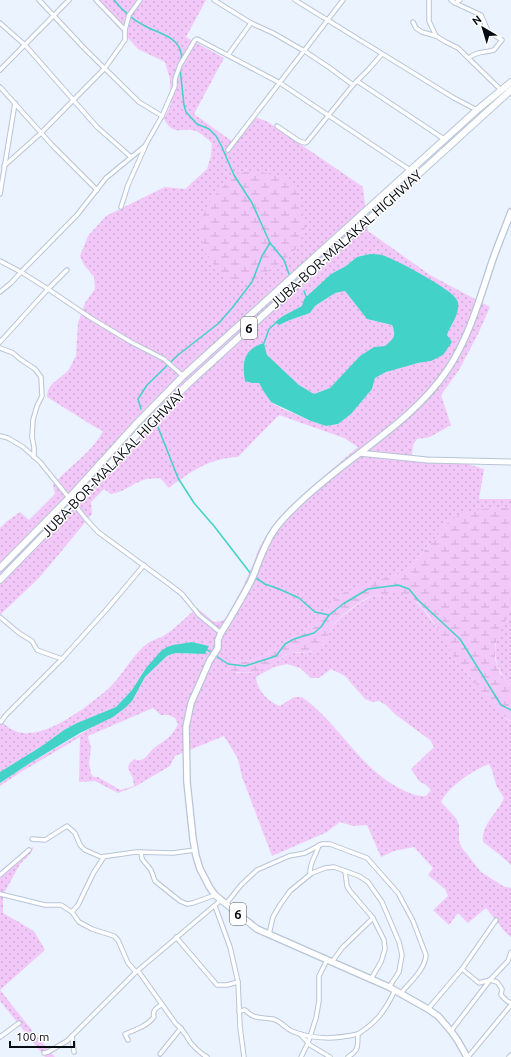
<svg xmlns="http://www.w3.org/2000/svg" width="511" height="1057" viewBox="0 0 511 1057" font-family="Ubuntu,sans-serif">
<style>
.grass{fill:url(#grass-dots);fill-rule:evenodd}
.wetland{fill:url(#wetland-marsh)}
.water{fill:#42d2c7}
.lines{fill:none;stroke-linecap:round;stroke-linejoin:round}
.stream{stroke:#42d2c7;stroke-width:1.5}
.street-casing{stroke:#b7c5d7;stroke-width:5.5}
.secondary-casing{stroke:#b7c5d7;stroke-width:7}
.primary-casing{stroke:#b7c5d7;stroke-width:8}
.highway-casing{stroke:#b7c5d7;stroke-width:8}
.street{stroke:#fff;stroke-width:3.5}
.secondary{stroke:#fff;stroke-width:5}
.primary{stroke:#fff;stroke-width:5.5}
.highway{stroke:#fff;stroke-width:6}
.labels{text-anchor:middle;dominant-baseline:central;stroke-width:3;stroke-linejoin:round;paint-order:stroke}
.shield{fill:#fff;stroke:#515559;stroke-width:1}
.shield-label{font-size:13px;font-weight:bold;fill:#070c12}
.street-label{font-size:14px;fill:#070c12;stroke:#fff}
</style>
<defs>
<pattern id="grass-dots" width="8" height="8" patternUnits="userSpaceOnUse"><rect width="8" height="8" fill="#f2c8f8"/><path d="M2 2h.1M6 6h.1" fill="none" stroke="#ceabd4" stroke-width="1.8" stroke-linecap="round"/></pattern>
<pattern id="wetland-marsh" width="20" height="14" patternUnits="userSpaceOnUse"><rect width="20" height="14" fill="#f2c8f8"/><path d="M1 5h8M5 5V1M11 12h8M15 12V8" fill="none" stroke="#ceabd4"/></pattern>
</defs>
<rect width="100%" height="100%" fill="#eaf3ff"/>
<g class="grass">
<path d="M93,0h113l-20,37 38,21 -30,56 42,30 17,-28 15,6 95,65 5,44 62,44 60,32 -12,27 -19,36 -18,25 10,30 -21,12 -13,2 -4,6 -1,10 39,4 33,10 -5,30h32v10l-10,-2 -71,37 -19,23 -16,9 -63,26 -12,18 -11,11 -14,5 -25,16 -20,9 -8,1 -6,11h15l21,-8 17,-12 22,-1 12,-7 10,-20 7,-7 17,-13 13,-8 26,-6 15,6 12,12 22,30 11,22 51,58 4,2v144l-11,-10 -17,-13c-2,-18 15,-29 21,-44l-8,-13 -4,-15 -3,-6c-16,6 -41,23 -48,38l15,16 3,7v16l3,7 19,24 22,14 8,2v49l-5,-4 -20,-25 -18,15 -10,-10 -9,12 -16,-15 15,-14 -3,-7 -17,-14 5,-7 -19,-21 -20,4 -13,6 -14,-32 -14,1 -13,-4 -13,10 -55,24 -30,-79 -4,-18 -14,-23 -49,20 -5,10 -34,20 -18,7 -23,-12 -16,1 1,-45 -59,35 -21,14v-3l30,-20 66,-38 36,-24 13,-24 22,-21 8,-3 30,1 4,-8 -17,-4 -25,5 -21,21 -14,22 -16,17 -39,16 -13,7 -22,16 -42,26v-52c5,5 11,10 18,12 27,8 70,-26 90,-43 14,-13 22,-30 35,-42 6,-6 15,-8 22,-12 11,-7 22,-19 32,-27l17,14 8,-1 4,-3 17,-31 11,-25 5,-14 10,-17 39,-41 50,-43 -14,-9 -65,-23 -41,42c-28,1 -47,14 -69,31l-9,-10c-5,1 -12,0 -17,2 -11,4 -19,12 -32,14l-7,-5 -13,13 1,12 -52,63 -40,38v-87l6,-6 14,-10 9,8 26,-26 -2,-9c16,-19 39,-32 50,-54l-8,-4 -48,-30 1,-7 4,-6 16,-13 8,-15 2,-33 7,-20 10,-14 -1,-12 -10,-12 -4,-9 8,-20 18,-20 59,-29 20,2 22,-20 4,-13 1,-13c-5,-4 -10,-9 -16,-12 -13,-5 -22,7 -32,-12l7,-15 -1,-25 -5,-17 -27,-13zM370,254l12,1 33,16 37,53 -5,11 -16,26c-20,3 -39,7 -56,17l-3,11 -21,25 -13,10 -12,2 -15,-5 -30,-13 -10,-6 -7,-10 -5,-9 5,-40 3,12 32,30 15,9 16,-6 30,-32 14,-9 11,-1c8,-7 12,-10 7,-21l-25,-6 -22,-28 -10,2 -20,13 -5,7 -20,7 -11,5 -4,-3 8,-6 19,-10 2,-7 27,-25 15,-8 11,-9zM287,664l13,4 11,10h8l12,-9 14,7 20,23 7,3 7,-1 7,4 10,10 34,25 4,7 -23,22 8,12 7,4 5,5 -5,6c-9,0 -15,-2 -23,-6 -44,-21 -63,-66 -101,-93h-8l-14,9c-12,-4 -23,-16 -24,-29l18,-10zM153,708l8,7h8l6,3 3,6c-6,13 -13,16 -24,24 -6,5 -10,16 -20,11l-5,5 -1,4 5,10 1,8 -14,4 -22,-13h-4l-3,-3 -2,-11 2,-15 -3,-12z"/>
<path d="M511,607v80c-25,-30 -17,-47 0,-80z"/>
<polygon points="34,846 31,853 20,864 3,895 3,913 34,931 45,950 0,990 35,1034 55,1057 45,1057 0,1001 0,875"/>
</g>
<g class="wetland">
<polygon points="253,170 282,177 298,193 305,227 299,246 284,260 252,282 224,278 204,252 199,223 211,199 234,175"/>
<path d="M501,507l10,2v98l-16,38v14l5,14 11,14v34c-17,-11 -27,-27 -39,-42 -5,-7 -12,-12 -16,-18 -13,-21 -35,-75 -66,-68 -7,1 -15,2 -21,4 -10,5 -29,19 -36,28 -5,8 -6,18 -14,23 -9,7 -19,2 -29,5 -5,1 -11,7 -15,10 -15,10 -32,13 -49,6l6,-10 11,3 7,-1 20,-9 25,-16 14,-5 6,-5 17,-24 11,-9 30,-12 22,-5 16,-9 38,-46c15,-11 34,-12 52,-14z"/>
</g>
<g class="water">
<path d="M370,254c4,0 8,0 12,1 13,4 70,34 75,45 5,11 -6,24 -10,35l5,7 -9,13 -12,6 -13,2 -32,9 -11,6 -3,11 -21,25 -13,10 -12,2 -15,-5 -40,-19 -7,-10 -5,-9h-7l-7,-2c-3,-18 -2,-32 19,-38l3,12 32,30 15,9 16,-6 30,-32 14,-9 11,-1c8,-7 12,-10 7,-21l-25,-6 -22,-28 -10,2 -20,13 -5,7 -20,7 -11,5 -4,-3 8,-6 19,-10 2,-7 27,-25 15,-8 11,-9z"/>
<polygon points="192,642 209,646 205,654 175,653 167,656 145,677 132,701 125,708 113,717 80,733 30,763 0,783 0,772 42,746 64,730 77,723 116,707 132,690 146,668 161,651 167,647 173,645"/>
</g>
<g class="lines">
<g class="stream">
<path d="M114,0c8,10 19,20 31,26 12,7 33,10 36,27 1,2 0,7 -1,9"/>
<polyline points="180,68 184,105 186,112 197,124 209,129 216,136 221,145 234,175 252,203 270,243 284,260 289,274"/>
<polyline points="304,291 307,299"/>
<polyline points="264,343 269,329 276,323"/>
<polyline points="141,409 138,399 147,385 178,355 219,323 232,308 252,282 262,256 270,243"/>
<polyline points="158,427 178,478 194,503 214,526 251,574"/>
<polyline points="254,577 265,584 279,589 299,598 315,612 329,615"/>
<polyline points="206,649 228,664 245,666 276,656 285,644 294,639 314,633 321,627 329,615 343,604 368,589 398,585 409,589 418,600 460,639 501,705 511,710"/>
</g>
<g class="street-casing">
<g id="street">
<polyline points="39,0 85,49 139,102 162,116"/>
<polyline points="214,0 251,23 273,33 306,52 330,68 353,85"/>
<polyline points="295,0 454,98 477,110"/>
<polyline points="429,0 429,21 436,36"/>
<polyline points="451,0 455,3 460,0"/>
<path d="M455,3l26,12 7,16 14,9 -8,10c-10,3 -17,1 -25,8"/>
<polyline points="413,22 416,28 422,32 436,36 446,42 458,48 501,90"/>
<polyline points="0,23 25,45 97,127 131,157"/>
<polyline points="125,30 129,15 140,0"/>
<polyline points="228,55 251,23"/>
<polyline points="0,70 69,0"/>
<polyline points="357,81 444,139"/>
<polyline points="0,87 52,145 97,190"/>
<polyline points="277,126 299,141 305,143 307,142 353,85 369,69 382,54"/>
<polyline points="228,150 343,0"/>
<polyline points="4,166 41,133 105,68 125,40 125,30 96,0"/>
<polyline points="0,194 15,103"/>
<polyline points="121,207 128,185 145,147"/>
<polyline points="0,261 21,272 11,283 0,292"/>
<polyline points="67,270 48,289 91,318 131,342 164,359 183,376"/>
<polyline points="0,342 48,289 21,272 77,215 106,178 145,146 162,116 175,86 175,79 180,65 195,40 197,39 280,83 410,170"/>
<polyline points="0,348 13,353 20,359 35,369 41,377 42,396 37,406 33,420 32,437 34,447 34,457"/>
<polyline points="0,436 8,438 23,447 40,462 86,519 98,532 169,584 182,594 199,615 221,633"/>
<polyline points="0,617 19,633 32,641 37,650 62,659 107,609 144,565"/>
<polyline points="0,721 1,722 5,716 62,659"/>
<polyline points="32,839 45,840 67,826 75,833 80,845 85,850 101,857 136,852 173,853 195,850"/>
<polyline points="141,852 142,859 151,870 155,881 180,901 187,904 193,903 215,895"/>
<polyline points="345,871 347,886 350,891 373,918 384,940 385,949 381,962 371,979"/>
<path d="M310,874c-1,-11 6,-18 9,-29"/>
<polyline points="0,875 29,850"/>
<polyline points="0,894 45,905 61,905 72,912 79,922 92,929 114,936 118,940 128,963 136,972"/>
<path d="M226,904l15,-19 16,-15 32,-14 16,-3 17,-9h8l37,14 31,35 15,28 13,34c-1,15 -16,27 -25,38"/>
<polyline points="215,906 230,947 238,982 240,1027 244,1057"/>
<polyline points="72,912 78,905 94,872 104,857"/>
<polyline points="269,934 273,917 280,905 290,891 312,873 325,868 334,867 359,876 368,882 382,902 399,942 402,955 399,972 389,987"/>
<polyline points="176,937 217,985 227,985 238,982"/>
<polyline points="332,962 342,948 373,918"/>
<polyline points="462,969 479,983 490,980 497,982 502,989 501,995 507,1001 511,1003"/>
<path d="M139,972l37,52c7,5 10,11 14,18 5,6 10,11 17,15"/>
<polyline points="428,1009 462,969 496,920"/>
<path d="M239,1011l6,-1c10,10 16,7 28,9 8,2 14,11 21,13 23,8 41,7 64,2"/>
<polyline points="451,1031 490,980 508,961 511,952"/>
<polyline points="300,1034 310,1045 330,1057"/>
<polyline points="72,1036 74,1052"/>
<polyline points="0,1037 19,1023"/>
<path d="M128,1040l-3,-6c10,-4 22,-8 29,-17 -2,-6 2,-9 7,-12"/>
<polyline points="44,1053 48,1052 67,1041 136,972 221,900"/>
<polyline points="160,1054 181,1028"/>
<polyline points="301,1057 308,1043 316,1018 319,1001 319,976 327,960"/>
<path d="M348,1057c12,-8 9,-10 10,-23 19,-12 27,-23 37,-44"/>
<polyline points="468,1057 511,1005"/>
<polyline points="509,1057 511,1055"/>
</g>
</g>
<g class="secondary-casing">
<polyline id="secondary" points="359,453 427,460 511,462"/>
</g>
<g class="primary-casing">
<path id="primary" d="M467,1057l-9,-16 -7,-10 -13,-15 -10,-7 -39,-22 -132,-58 -42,-34 -5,-7 -10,-19 -4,-13 -3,-17 -6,-57 -1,-55 5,-24 19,-43 8,-12v-8l3,-7c10,-16 20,-33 29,-50 6,-12 9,-24 15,-36 6,-15 17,-28 29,-39 48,-49 116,-82 154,-139 20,-30 30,-65 41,-98 6,-20 15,-40 22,-59"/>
</g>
<g class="highway-casing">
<g id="highway">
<polyline points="0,568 69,498 136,424 183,376 477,110 511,82"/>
<polyline points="0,580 74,504 142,429 190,382 511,90"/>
</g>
</g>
<use href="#street" class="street"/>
<use href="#secondary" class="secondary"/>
<use href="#primary" class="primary"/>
<use href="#highway" class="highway"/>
</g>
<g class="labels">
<g class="shield">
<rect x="241" y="317" width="16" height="22" rx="3"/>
<rect x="230" y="903" width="16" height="22" rx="3"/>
</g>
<g class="shield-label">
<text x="249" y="328">6</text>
<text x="238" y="914">6</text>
</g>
<g class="street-label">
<text transform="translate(346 239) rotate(-42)">JUBA-BOR-MALAKAL HIGHWAY</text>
<text transform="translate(113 463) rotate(-46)">JUBA-BOR-MALAKAL HIGHWAY</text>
</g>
</g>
<g transform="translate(483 28) rotate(322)" stroke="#ffffff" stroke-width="3" paint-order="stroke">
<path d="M0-3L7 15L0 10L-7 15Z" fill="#070c12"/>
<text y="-6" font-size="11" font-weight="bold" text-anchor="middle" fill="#070c12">N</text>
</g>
<path d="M10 1041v6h64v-6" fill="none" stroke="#070c12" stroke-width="2"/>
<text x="16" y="1041" font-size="12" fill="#070c12" stroke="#ffffff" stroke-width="3" paint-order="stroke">100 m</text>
</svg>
